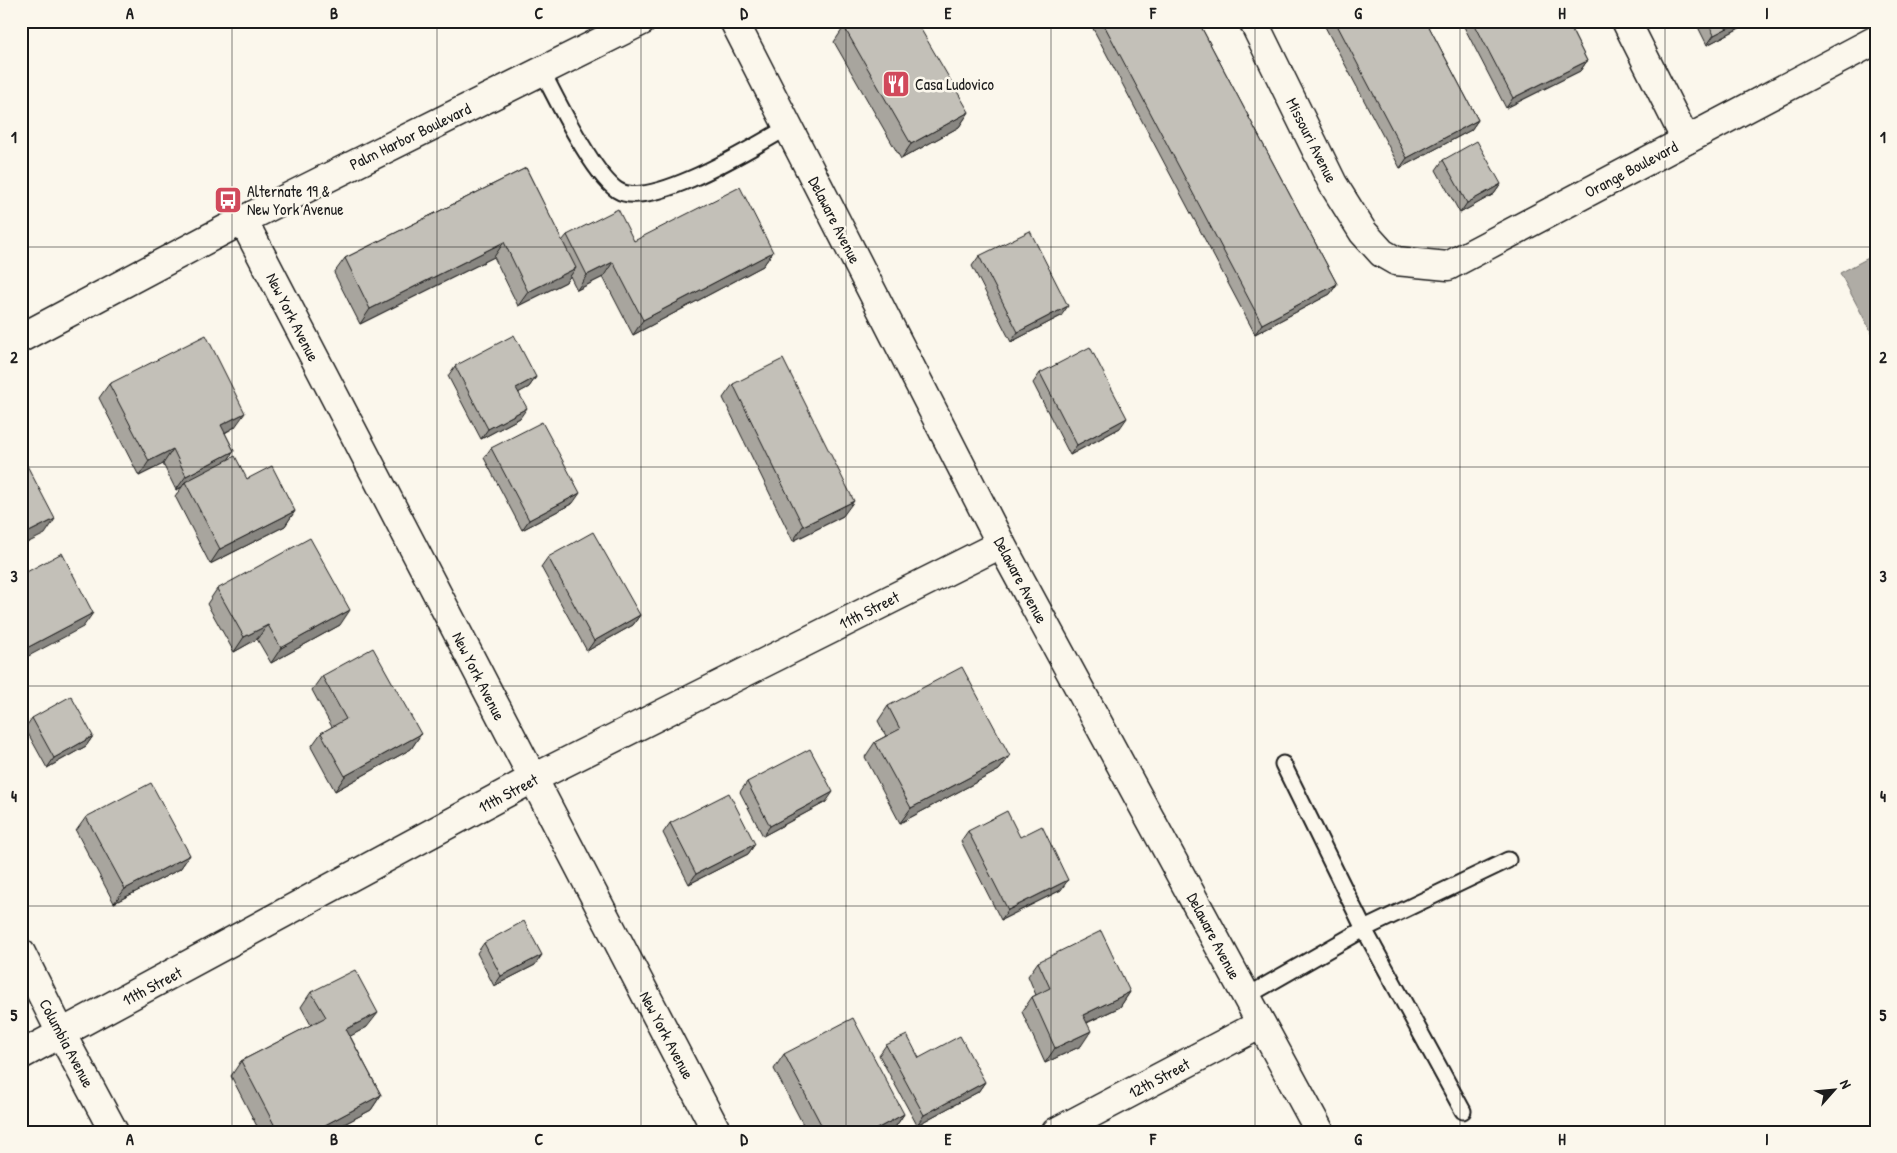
<svg xmlns="http://www.w3.org/2000/svg" width="1897" height="1153" viewBox="0 0 1897 1153" font-family="'Patrick Hand',sans-serif">
<style>
.water{fill:#afaca5;stroke:#74726e}
.lines{fill:none;stroke-linecap:round;stroke-linejoin:round}
.lane-casing{stroke:#1c1c1c;stroke-width:19}
.street-casing{stroke:#1c1c1c;stroke-width:31}
.secondary-casing{stroke:#1c1c1c;stroke-width:31}
.lane{stroke:#fbf7ec;stroke-width:15}
.street{stroke:#fbf7ec;stroke-width:28}
.secondary{stroke:#fbf7ec;stroke-width:28}
.wall{fill:#a8a59e;stroke:#1c1c1c}
.shaded-wall{fill:#888681;stroke:#1c1c1c}
.building{fill:#c3c0b8;stroke:#1c1c1c}
.grid{fill:none;stroke:#1c1c1c;stroke-width:1;stroke-opacity:0.55}
.labels{text-anchor:middle;dominant-baseline:central;stroke-width:5;stroke-linejoin:round;paint-order:stroke}
.poi-label{font-size:16px;fill:#1c1c1c;stroke:#fbf7ec;text-anchor:start}
.street-label{font-size:16px;fill:#1c1c1c;stroke:#fbf7ec}
.neatline{fill:none;stroke:#1c1c1c;stroke-width:2}
.grid-label{font-size:16px;text-anchor:middle;font-weight:bold;fill:#1c1c1c}
</style>
<rect width="100%" height="100%" fill="#fbf7ec"/>
<filter id="ink" filterUnits="userSpaceOnUse"><feTurbulence type="fractalNoise" baseFrequency=".02" numOctaves="2"/><feDisplacementMap in="SourceGraphic" scale="10" xChannelSelector="R" yChannelSelector="G"/><feConvolveMatrix kernelMatrix="1 2 1 2 8 2 1 2 1" color-interpolation-filters="sRGB"/></filter>
<g filter="url(#ink)">
<polygon class="water" points="1876,254 1876,341 1840,273"/>
<g class="lines">
<g class="lane-casing">
<g id="lane">
<path d="M542,71c14,28 51,103 75,119 33,22 139,-45 171,-63"/>
<polyline points="1283,764 1364,929 1463,1111"/>
<polyline points="1247,996 1364,929 1508,860"/>
</g>
</g>
<g class="street-casing">
<g id="street">
<polyline points="734,21 1001,544 1320,1132"/>
<polyline points="1253,21 1333,184 1363,232 1382,253 1396,261 1448,266 1876,40"/>
<polyline points="1626,21 1686,140"/>
<polyline points="243,220 717,1132"/>
<polyline points="21,953 62,1035 114,1132"/>
<polyline points="21,1055 532,779 1001,544"/>
<polyline points="1056,1132 1261,1024"/>
</g>
</g>
<g class="secondary-casing">
<polyline id="secondary" points="21,338 243,220 642,21"/>
</g>
<use href="#lane" class="lane"/>
<use href="#street" class="street"/>
<use href="#secondary" class="secondary"/>
</g>
<g class="wall">
<polygon points="1089,21 1198,21 1337,284 1330,294 1255,334"/>
<polygon points="1322,21 1426,21 1478,120 1471,130 1400,168"/>
<polygon points="1461,21 1567,21 1587,61 1580,71 1506,108"/>
<polygon points="1695,21 1753,21 1707,45"/>
<polygon points="844,27 969,112 959,127 901,159 834,42"/>
<polygon points="1443,160 1501,184 1494,194 1460,213 1436,170"/>
<polygon points="526,168 562,241 567,235 634,241 773,252 763,266 633,335 603,277 577,290 570,276 566,282 518,306 494,257 360,324 334,273 345,258"/>
<polygon points="979,256 1061,316 1011,342 972,266"/>
<polygon points="455,366 536,377 529,387 519,392 520,418 481,439 448,376"/>
<polygon points="1040,373 1120,428 1070,455 1033,383"/>
<polygon points="109,384 235,427 225,433 234,451 228,460 247,479 295,511 285,526 210,564 175,496 182,487 176,490 163,464 139,476 99,398"/>
<polygon points="733,384 843,516 793,541 723,398"/>
<polygon points="491,448 573,503 522,530 484,458"/>
<polygon points="548,557 640,615 633,625 587,651 541,567"/>
<polygon points="217,589 340,625 271,663 257,639 234,652 207,604"/>
<polygon points="322,676 421,734 411,749 335,791 311,747 321,733 332,727 312,690"/>
<polygon points="888,706 1010,756 999,770 900,823 865,757 875,742 886,736 878,721"/>
<polygon points="32,718 93,736 86,746 47,768 25,728"/>
<polygon points="747,782 826,802 763,836 740,792"/>
<polygon points="86,817 190,855 180,869 114,903 76,831"/>
<polygon points="670,823 755,844 748,854 689,884 663,833"/>
<polygon points="968,831 1061,890 1001,920 961,841"/>
<polygon points="484,943 535,965 494,986 477,953"/>
<polygon points="1038,962 1130,992 1120,1007 1087,1023 1081,1046 1045,1063 1022,1012 1032,997 1036,995 1028,976"/>
<polygon points="311,992 367,1027 350,1036 381,1095 371,1110 329,1132 260,1132 231,1076 241,1061 311,1025 301,1007"/>
<polygon points="886,1045 919,1058 985,1082 978,1092 917,1125 879,1055"/>
<polygon points="784,1054 904,1114 894,1129 888,1132 807,1132 774,1069"/>
</g>
<g class="shaded-wall">
<polygon points="1741,21 1753,21 1707,45 1714,35"/>
<polygon points="1587,61 1580,71 1506,108 1513,98"/>
<polygon points="969,112 959,127 901,159 911,144"/>
<polygon points="1478,120 1471,130 1400,168 1407,158"/>
<polygon points="1501,184 1494,194 1460,213 1467,203"/>
<polygon points="504,242 494,257 360,324 370,309"/>
<polygon points="773,252 763,266 633,335 643,320"/>
<polygon points="613,262 603,277 577,290 587,275"/>
<polygon points="576,268 566,282 518,306 528,292"/>
<polygon points="1337,284 1330,294 1255,334 1262,324"/>
<polygon points="1068,306 1061,316 1011,342 1018,332"/>
<polygon points="536,377 529,387 509,398 516,388"/>
<polygon points="527,408 520,418 481,439 488,429"/>
<polygon points="245,413 235,427 211,440 221,425"/>
<polygon points="1127,418 1120,428 1070,455 1077,445"/>
<polygon points="173,449 163,464 139,476 149,461"/>
<polygon points="234,451 224,466 185,482 182,487 176,490 186,476"/>
<polygon points="580,493 573,503 522,530 529,520"/>
<polygon points="854,501 843,516 793,541 803,526"/>
<polygon points="295,511 285,526 210,564 220,549"/>
<polygon points="55,519 45,534 21,546 21,536"/>
<polygon points="350,610 340,625 271,663 281,648"/>
<polygon points="93,613 83,627 21,660 21,651"/>
<polygon points="640,615 633,625 587,651 594,641"/>
<polygon points="268,625 257,639 234,652 244,637"/>
<polygon points="421,734 411,749 335,791 345,776"/>
<polygon points="93,736 86,746 47,768 54,758"/>
<polygon points="1010,756 999,770 900,823 911,808"/>
<polygon points="833,792 826,802 763,836 770,826"/>
<polygon points="755,844 748,854 689,884 696,874"/>
<polygon points="190,855 180,869 114,903 125,889"/>
<polygon points="1068,880 1061,890 1001,920 1008,910"/>
<polygon points="542,955 535,965 494,986 501,976"/>
<polygon points="1130,992 1120,1007 1073,1029 1083,1015"/>
<polygon points="378,1013 367,1027 336,1044 346,1029"/>
<polygon points="1091,1031 1081,1046 1045,1063 1055,1048"/>
<polygon points="985,1082 978,1092 917,1125 924,1115"/>
<polygon points="381,1095 371,1110 329,1132 312,1132"/>
<polygon points="904,1114 894,1129 888,1132 871,1132"/>
</g>
<g class="building">
<polygon points="855,21 916,21 969,112 911,144 844,27"/>
<polygon points="1102,21 1198,21 1337,284 1262,324"/>
<polygon points="1335,21 1426,21 1478,120 1407,158"/>
<polygon points="1473,21 1567,21 1587,61 1513,98"/>
<polygon points="1707,21 1741,21 1714,35"/>
<polygon points="1477,141 1501,184 1467,203 1443,160"/>
<polygon points="526,168 576,268 528,292 504,242 370,309 345,258"/>
<polygon points="740,187 773,252 643,320 613,262 587,275 567,235 618,209 634,241"/>
<polygon points="1030,231 1068,306 1018,332 979,256"/>
<polygon points="206,335 245,413 221,425 234,451 186,476 173,449 149,461 109,384"/>
<polygon points="514,335 536,377 516,388 527,408 488,429 455,366"/>
<polygon points="1090,347 1127,418 1077,445 1040,373"/>
<polygon points="783,359 854,501 803,526 733,384"/>
<polygon points="542,422 580,493 529,520 491,448"/>
<polygon points="21,454 55,519 21,536"/>
<polygon points="235,456 247,479 272,466 295,511 220,549 185,482"/>
<polygon points="593,532 640,615 594,641 548,557"/>
<polygon points="310,538 350,610 281,648 268,625 244,637 217,589"/>
<polygon points="62,553 93,613 21,651 21,575"/>
<polygon points="373,648 421,734 345,776 321,733 346,719 322,676"/>
<polygon points="962,667 1010,756 911,808 875,742 900,729 888,706"/>
<polygon points="71,696 93,736 54,758 32,718"/>
<polygon points="810,749 833,792 770,826 747,782"/>
<polygon points="151,783 190,855 125,889 86,817"/>
<polygon points="729,793 755,844 696,874 670,823"/>
<polygon points="1007,811 1020,837 1042,826 1068,880 1008,910 968,831"/>
<polygon points="524,921 542,955 501,976 484,943"/>
<polygon points="1101,931 1130,992 1083,1015 1091,1031 1055,1048 1032,997 1050,988 1038,962"/>
<polygon points="355,970 378,1013 346,1029 381,1095 312,1132 278,1132 241,1061 326,1017 311,992"/>
<polygon points="853,1018 904,1114 871,1132 825,1132 784,1054"/>
<polygon points="907,1035 919,1058 960,1036 985,1082 924,1115 886,1045"/>
</g>
</g>
<path class="grid" d="M232,21v1111M437,21v1111M641,21v1111M846,21v1111M1051,21v1111M1255,21v1111M1460,21v1111M1665,21v1111M21,247h1855M21,467h1855M21,686h1855M21,906h1855"/>
<defs>
<g id="restaurant-square" transform="scale(1.4375)"><rect x="-9" y="-9" width="18" height="18" rx="4" fill="#d1495b" stroke="#fbf7ec"/><path d="M-5-6h1v4h1v-4h1v4h1v-4h1v5L-1.5 .5V6h-2V.5L-5-1ZM5-6V6H3V1.5H1.5Q1.5-4 5-6Z" fill="#fff"/></g>
<g id="bus-square" transform="scale(1.4375)"><rect x="-9" y="-9" width="18" height="18" rx="4" fill="#d1495b" stroke="#fbf7ec"/><path d="M-5-6H5V4H4V6H2V4H-2V6H-4V4H-5ZM-3.5-4V0h7V-4ZM-3.5 1.2v1.5H-2V1.2ZM2 1.2v1.5H3.5V1.2Z" fill="#fff"/></g>
</defs>
<g fill-rule="evenodd">
<use href="#restaurant-square" x="896" y="84"/>
<use href="#bus-square" x="228" y="200"/>
</g>
<g class="labels">
<g class="poi-label">
<text x="915" y="84">Casa Ludovico</text>
<text x="247" y="191">Alternate 19 &amp;<tspan x="247" dy="18">New York Avenue</tspan></text>
</g>
<g class="street-label">
<text transform="translate(410 136) rotate(-26)">Palm Harbor Boulevard</text>
<text transform="translate(1312 140) rotate(63)">Missouri Avenue</text>
<text transform="translate(1631 169) rotate(-28)">Orange Boulevard</text>
<text transform="translate(835 220) rotate(63)">Delaware Avenue</text>
<text transform="translate(293 317) rotate(63)">New York Avenue</text>
<text transform="translate(1021 580) rotate(62)">Delaware Avenue</text>
<text transform="translate(869 610) rotate(-27)">11th Street</text>
<text transform="translate(479 676) rotate(63)">New York Avenue</text>
<text transform="translate(508 793) rotate(-28)">11th Street</text>
<text transform="translate(1214 936) rotate(62)">Delaware Avenue</text>
<text transform="translate(152 986) rotate(-28)">11th Street</text>
<text transform="translate(667 1035) rotate(62)">New York Avenue</text>
<text transform="translate(67 1043) rotate(62)">Columbia Avenue</text>
<text transform="translate(1159 1078) rotate(-28)">12th Street</text>
</g>
</g>
<rect width="1897" height="1153" fill="none" stroke="#fbf7ec" stroke-width="55"/>
<g transform="translate(1834 1090) rotate(63)" stroke="#fbf7ec" stroke-width="4" paint-order="stroke">
<path d="M0-4L9 19L0 12L-9 19Z" fill="#1c1c1c"/>
<text y="-8" font-size="14" font-weight="bold" text-anchor="middle" fill="#1c1c1c">N</text>
</g>
<rect x="28" y="28" width="1842" height="1098" class="neatline"/>
<g class="grid-label">
<text x="130" y="19">A</text>
<text x="334" y="19">B</text>
<text x="539" y="19">C</text>
<text x="744" y="19">D</text>
<text x="948" y="19">E</text>
<text x="1153" y="19">F</text>
<text x="1358" y="19">G</text>
<text x="1562" y="19">H</text>
<text x="1767" y="19">I</text>
<text x="14" y="143">1</text>
<text x="1883" y="143">1</text>
<text x="14" y="363">2</text>
<text x="1883" y="363">2</text>
<text x="14" y="582">3</text>
<text x="1883" y="582">3</text>
<text x="14" y="802">4</text>
<text x="1883" y="802">4</text>
<text x="14" y="1021">5</text>
<text x="1883" y="1021">5</text>
<text x="130" y="1145">A</text>
<text x="334" y="1145">B</text>
<text x="539" y="1145">C</text>
<text x="744" y="1145">D</text>
<text x="948" y="1145">E</text>
<text x="1153" y="1145">F</text>
<text x="1358" y="1145">G</text>
<text x="1562" y="1145">H</text>
<text x="1767" y="1145">I</text>
</g>
</svg>
